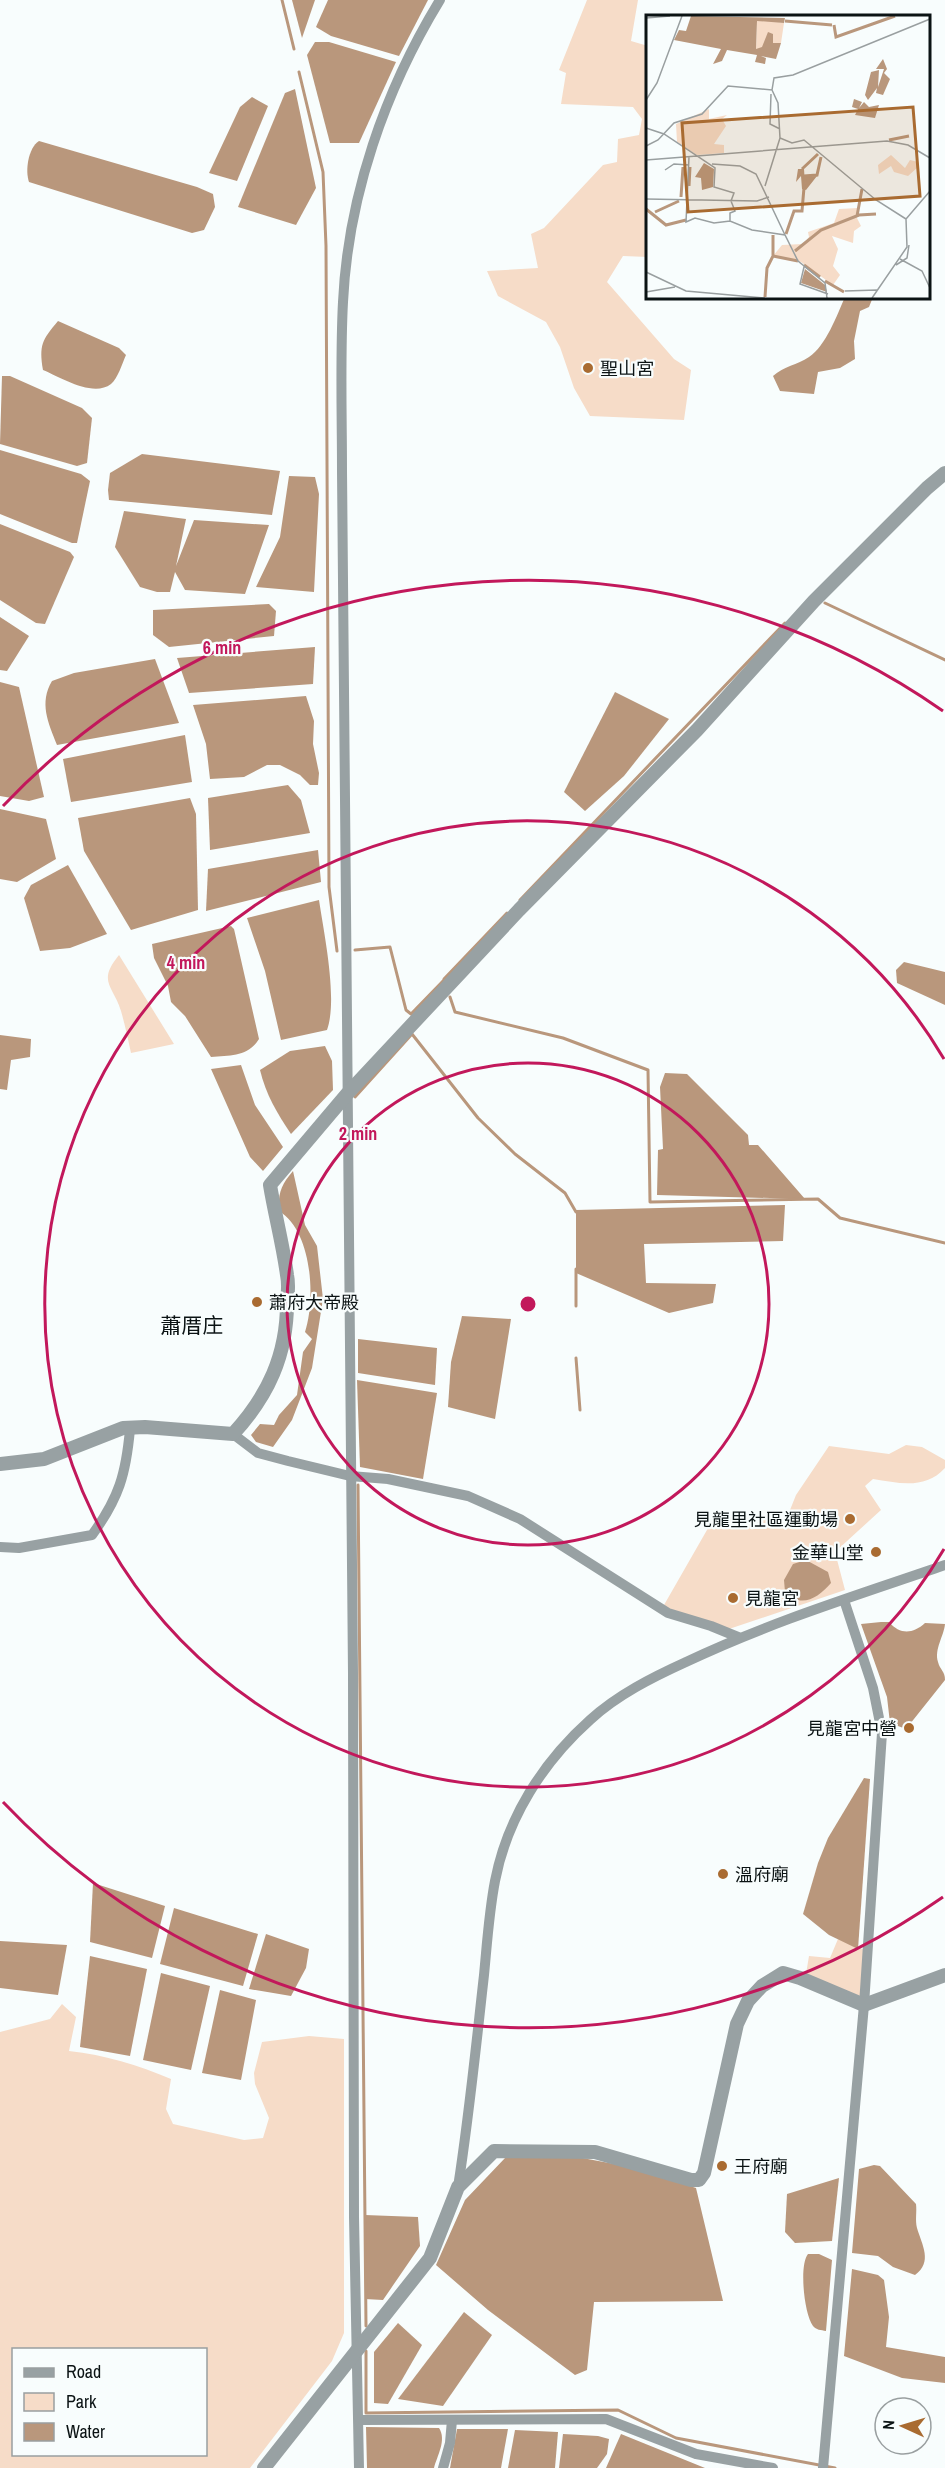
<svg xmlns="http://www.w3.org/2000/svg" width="945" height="2468" viewBox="0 0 945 2468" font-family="'Archivo Narrow','Noto Sans TC',sans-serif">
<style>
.green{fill:#f6dcc8;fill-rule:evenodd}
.water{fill:#b9977c}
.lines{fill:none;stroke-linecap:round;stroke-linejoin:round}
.stream{stroke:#b9977c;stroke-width:3}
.minor{stroke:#98a1a3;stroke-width:10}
.tertiary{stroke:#98a1a3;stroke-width:14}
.ring{fill:none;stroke:#c2185b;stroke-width:3}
.poi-dot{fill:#a96b31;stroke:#f8fdfd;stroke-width:2}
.labels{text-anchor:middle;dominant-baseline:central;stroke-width:4.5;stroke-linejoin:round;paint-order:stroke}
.poi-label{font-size:18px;fill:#0b1314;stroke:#f8fdfd;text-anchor:start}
.quarter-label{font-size:21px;fill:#0b1314;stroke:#f8fdfd}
.inset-river{fill:none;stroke:#b9977c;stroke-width:3}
.inset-road{fill:none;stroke:#999fa0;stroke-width:1.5}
.view{fill:#a96b31;fill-opacity:0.15;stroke:#a96b31;stroke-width:3}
.inset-edge{fill:none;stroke:#0b1314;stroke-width:3}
.centre{fill:#c2185b;stroke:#f8fdfd;stroke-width:3}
.ring-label{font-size:18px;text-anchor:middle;font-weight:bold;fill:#c2185b;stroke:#f8fdfd;stroke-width:4.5;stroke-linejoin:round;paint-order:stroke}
</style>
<rect width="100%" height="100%" fill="#f8fdfd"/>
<g class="green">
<polygon points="587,0 638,0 631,41 648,46 648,257 623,256 607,282 674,359 691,370 684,420 590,416 574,388 560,347 546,322 498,296 487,271 538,268 531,234 544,228 603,165 617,162 618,139 639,135 642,119 633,107 561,104 566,73 559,70"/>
<path d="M119,955l55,89 -43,9c-3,-14 -6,-28 -10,-42 -8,-26 -24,-29 -2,-56z"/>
<path d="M906,1445l16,2 23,13v8c-20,22 -46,15 -72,11l-8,7 16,24 -46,42 10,38 -122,41 -49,-19 -10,-7 51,-89 71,4 10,-25 33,-49 60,8z"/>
<polygon points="838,1939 867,1951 864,2005 805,1980 809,1956 830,1958"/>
<path d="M62,2004l14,13 -7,34c36,4 69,14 102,28l-5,30 7,15 71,16 19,-2 6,-20 -14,-34 -1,-11 8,-31 47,-6 35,3v294l-12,28 -82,107h-250v-436l50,-13zM14,2350h192v104h-192z"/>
</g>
<g class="water">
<polygon points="292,0 315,0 302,38"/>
<polygon points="328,0 428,0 399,56 331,36 316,27"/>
<polygon points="315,42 329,42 396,62 359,143 330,143 307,55"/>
<polygon points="295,89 316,188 296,225 238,207 285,93"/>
<polygon points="252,97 268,106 237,181 209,173 240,107"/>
<path d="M39,141l158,46 16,7 2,13 -11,23 -12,3 -163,-51c-4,-11 -1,-34 10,-41z"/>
<path d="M845,297h28l-4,10 -9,4 -6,30 1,18 -15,9 -22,4 -4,22 -34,-3 -7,-15c11,-10 24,-11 36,-19 17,-11 28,-42 36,-60z"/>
<path d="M58,321l61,27 7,7c-4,9 -8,23 -15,29 -18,14 -51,-7 -68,-14 -4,-25 -1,-30 15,-49z"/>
<polygon points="2,376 10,376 82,408 92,418 87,463 77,466 0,444"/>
<polygon points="0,450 81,474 90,481 77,543 72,543 0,514"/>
<polygon points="142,454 280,471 272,515 109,500 108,490 110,473"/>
<polygon points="289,476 315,477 319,494 314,592 256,587 280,537"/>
<polygon points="124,511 186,519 176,566 194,520 269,525 245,594 185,590 175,572 170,592 157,592 140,587 115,547"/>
<polygon points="0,524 70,552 74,557 45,624 36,623 0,600"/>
<polygon points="269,604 276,611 274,636 169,647 153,635 153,610"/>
<polygon points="0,617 29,636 7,671 0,670"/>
<polygon points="315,647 313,684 189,693 177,658"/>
<path d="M155,659l24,64 -122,22c-9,-23 -18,-42 -5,-64l22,-8z"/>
<polygon points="0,682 19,687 44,797 29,801 0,796"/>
<polygon points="615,692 669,719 624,776 585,811 564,792"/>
<polygon points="306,696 314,721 313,744 319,773 318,785 310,785 300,775 280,765 267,765 244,777 210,779 206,744 193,705"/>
<polygon points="185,735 192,782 71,802 63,759"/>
<polygon points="288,785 301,800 310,833 210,850 208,798"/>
<polygon points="190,798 196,814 198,910 131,930 84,851 78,818"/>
<polygon points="0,809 46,819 56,859 17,882 0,879"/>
<polygon points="318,850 321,882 206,911 208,869"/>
<polygon points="68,865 107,934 70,948 40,951 24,898 31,885"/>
<path d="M319,900c5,34 19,99 8,130l-46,10 -16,-69 -18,-53z"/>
<path d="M231,926l3,3 25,110c-11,18 -28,16 -48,18l-26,-41 -14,-14 -3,-16 -14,-28 -2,-14z"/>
<polygon points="904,962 945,972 945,1005 897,983 896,970"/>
<polygon points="0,1035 31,1039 30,1057 11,1060 7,1090 0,1089"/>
<path d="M325,1046l7,15 1,29 -42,44c-14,-21 -25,-39 -31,-64l30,-19z"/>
<polygon points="241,1065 255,1105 283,1147 263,1171 250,1157 211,1069"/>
<polygon points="665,1073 687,1074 748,1135 749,1145 758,1145 805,1199 657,1195 658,1150 663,1149 660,1087"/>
<path d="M293,1171l12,54 12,21 6,53 -11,69 -20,52 -19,27 -17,-5 -5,-7 9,-11 14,1 5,-10 18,-20 6,-43 9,-13 -7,-7c11,-34 7,-101 -26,-121 -1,-18 2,-26 14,-40z"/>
<polygon points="785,1205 783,1241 644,1244 646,1283 716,1284 713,1303 669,1313 576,1273 576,1210"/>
<polygon points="462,1316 511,1319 495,1419 448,1407 451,1362"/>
<polygon points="358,1339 437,1348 435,1385 358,1373"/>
<polygon points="357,1380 437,1393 423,1479 360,1467"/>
<path d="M806,1560l22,12 3,11c-13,15 -30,26 -46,9l-1,-12 9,-16z"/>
<path d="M881,1622h8c11,13 24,12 36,1l20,1c-1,12 -11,25 -7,38 2,8 7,9 7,18l-39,49 -16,-6 -3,-26 -26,-73z"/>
<polygon points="864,1778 870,1779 858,1949 829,1935 803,1914 818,1863 828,1838"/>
<polygon points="93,1883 165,1906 152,1958 90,1942"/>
<polygon points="174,1908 258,1934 243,1986 160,1964"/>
<polygon points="266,1934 309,1949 306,1968 291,1996 249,1989"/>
<polygon points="0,1941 67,1945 58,1995 0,1988"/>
<polygon points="90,1956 147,1969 130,2056 80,2047"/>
<polygon points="161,1973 210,1986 191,2070 143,2060"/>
<polygon points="220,1990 256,2000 241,2080 202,2073"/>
<polygon points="506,2157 577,2157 636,2168 696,2188 723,2301 594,2302 587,2370 575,2375 488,2310 436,2265 465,2200"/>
<path d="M874,2165l6,1 36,38c1,8 -1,16 1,24 5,17 16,34 -2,47l-22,-8 -15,-11 -26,-3 7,-84z"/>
<polygon points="839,2178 832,2241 795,2243 785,2232 787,2194"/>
<polygon points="365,2215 418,2217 420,2246 383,2300 365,2299"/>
<path d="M808,2254h11l13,6 -6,71c-5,-1 -10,-1 -13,-5 -9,-12 -14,-61 -5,-72z"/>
<polygon points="852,2269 878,2275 884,2280 889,2317 886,2347 945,2357 945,2383 902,2378 844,2356"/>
<polygon points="464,2312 492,2335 443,2406 398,2399"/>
<polygon points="398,2323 422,2345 388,2404 374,2403 374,2352"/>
<path d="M366,2427l73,1c8,12 -2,28 -5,40h-67z"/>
<polygon points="457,2429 508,2429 501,2468 450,2468"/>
<polygon points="515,2430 558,2432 555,2468 508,2468"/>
<polygon points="563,2434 598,2436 609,2439 607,2454 597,2468 559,2468"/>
<polygon points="621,2434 705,2468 606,2468"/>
</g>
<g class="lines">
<g class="stream">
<polyline points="282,0 294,49"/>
<polyline points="299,72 323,172 326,246 329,887 337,951"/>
<polyline points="825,603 945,660"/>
<polyline points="520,900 785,623"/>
<polyline points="355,950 390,947 406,1010 411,1014 444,980"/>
<polyline points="444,979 507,913"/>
<polyline points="450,997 455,1012 563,1038 648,1070 650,1202 818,1199 840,1218 945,1243"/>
<polyline points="355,1097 412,1034 478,1118 515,1154 565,1193 576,1212"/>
<polyline points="576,1306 576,1269"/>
<polyline points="576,1358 580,1410"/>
<polyline points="358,1485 366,2326"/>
<polyline points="366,2351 366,2413 618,2410 676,2438 835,2468"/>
</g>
<g class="minor">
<polyline points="233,1434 258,1453 288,1461 350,1476 388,1479 468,1496 520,1519 668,1613 711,1626 738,1637"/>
<path d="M0,1547l19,1 73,-13c27,-37 34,-61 38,-106"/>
<path d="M458,2187c11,-70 18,-141 26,-212 3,-31 5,-63 11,-94 12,-63 48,-119 95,-161 27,-25 63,-43 96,-58 84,-40 172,-67 259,-97"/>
<polyline points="359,2420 606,2419 696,2454 773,2468"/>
<path d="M359,2468l-5,-251 -1,-543 -11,-1203c0,-57 -2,-113 1,-169 5,-106 42,-212 97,-302"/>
<polyline points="443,2468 450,2443 452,2420"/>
<polyline points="823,2468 864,2005 882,1733 873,1688 844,1600"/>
</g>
<g class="tertiary">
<path d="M0,1464l44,-5 79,-31 22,-1 88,7c35,-38 54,-79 54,-131 1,-9 2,-19 0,-28 -4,-30 -12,-60 -17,-90l77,-91 172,-184 178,-180 117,-129 113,-113 18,-15"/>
<polyline points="264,2468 430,2258 458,2187 494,2151 595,2152 691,2180 699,2180 704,2173 737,2024 748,2001 762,1986 783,1973 800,1978 864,2005 945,1975"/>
</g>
</g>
<g class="ring">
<circle cx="528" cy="1304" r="241"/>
<path d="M944 1549A483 483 0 1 1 944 1059"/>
<path d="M943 1897A724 724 0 0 1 3 1802M3 806A724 724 0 0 1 943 711"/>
</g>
<g class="poi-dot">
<circle cx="588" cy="368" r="6"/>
<circle cx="257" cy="1302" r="6"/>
<circle cx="850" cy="1519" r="6"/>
<circle cx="876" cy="1552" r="6"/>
<circle cx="733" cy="1598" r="6"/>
<circle cx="909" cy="1728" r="6"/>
<circle cx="723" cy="1874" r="6"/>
<circle cx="722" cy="2166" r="6"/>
</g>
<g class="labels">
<g class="poi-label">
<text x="600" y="368">聖山宮</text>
<text x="269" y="1302">蕭府大帝殿</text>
<text x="838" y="1519" text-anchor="end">見龍里社區運動場</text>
<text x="864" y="1552" text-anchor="end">金華山堂</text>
<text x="745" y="1598">見龍宮</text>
<text x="897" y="1728" text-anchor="end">見龍宮中營</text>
<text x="735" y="1874">溫府廟</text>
<text x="734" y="2166">王府廟</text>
</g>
<g class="quarter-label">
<text x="192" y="1325">蕭厝庄</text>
</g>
</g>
<g transform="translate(646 15)">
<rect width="284" height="284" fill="#f8fdfd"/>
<path d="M115,4l23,4 -3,20h-8l-6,-7 -4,12 -7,2 1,-29zM63,94v10l18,-4 -5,4 4,7 -12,18 10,1v8l-27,2 -20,-13 -1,-18zM245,140l14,13 5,-8 8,2v5l-10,9 -14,-4 -3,-6 -12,8 -1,-9zM212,193l-2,8 5,10 -7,5 -1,12 -21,-7 6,13 -5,17 7,9 -7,10 -32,-23 -28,-6 9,-11 21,-1 6,-7 -1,-5 26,-9 5,-14z" fill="#f6dcc8"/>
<path d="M45,1l94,2 -1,5 -27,-2 -1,28 6,-2 6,-15 5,2v9h8l-5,16 -15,-3 5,2 -1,6 -10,-2 2,-7 -30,-5 -5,11 -9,3 8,-15 -47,-9 5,-10 7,1zM237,44l4,10 -3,4 6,6 -7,16 -7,-2 1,-5 -9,12 -3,-5 6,-23 8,-2 -1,17 6,-18h-8zM208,84l8,3 -3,6 5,-6 5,5 10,-2 -4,13 -20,-3 3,-6 -6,-2zM58,148l10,6 -1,18 -11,3 -1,-12 -6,-1zM152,154h6l1,15 1,-7 11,-1 -11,14 -4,-1 -1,-13 -5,6zM159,254l20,16 2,7 -26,-9z" fill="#b9977c"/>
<path class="inset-river" d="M139,6l47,4M188,10l2,12 59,-21M243,125l20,-4M156,154l16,-15M43,171l1,-19M35,182l2,-30M0,194l20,16 20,-5M9,197l24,-11M211,201l5,-27M140,219l8,-23h8l3,-35 12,-1 4,-18M149,236l26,-21 38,-15 17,-1M127,241v-21M158,250l16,12M179,266l19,11M119,282l2,-29 6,-12 25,5"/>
<path class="inset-road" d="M0,3l24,-2M126,75l6,13 2,35 12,5 12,-3 72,60 30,19M125,79l-1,30 10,5M0,85l11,-17 25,-67M0,113l18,6 51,34 -1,19 20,6 -3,8 4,10 -5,2v8M0,131l12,-6 16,-17 28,-9 26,-28 44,4 2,-12 19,-3 137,-56M43,142l-3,65 9,-4 19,5 16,-2 22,9 33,5 13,26 27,22 2,15M0,145l241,-19 21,4 22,13M66,149l28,2 16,8 29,61M19,155l9,-6 15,1M119,171l15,-48M0,184l111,2 12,-4M254,244l22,12 8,17M250,250l11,-7 2,-13M158,252l-4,17 28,10M0,257l40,19 79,7M199,276l32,-1M0,277l29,-5M226,283l35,-51 -1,-28 24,-28"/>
<path class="view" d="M267,92l7,89 -232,16 -6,-89z"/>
<rect width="284" height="284" class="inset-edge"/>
</g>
<circle cx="528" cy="1304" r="9" class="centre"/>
<g class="ring-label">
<text x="222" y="654">6 min</text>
<text x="186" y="969">4 min</text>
<text x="358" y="1140">2 min</text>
</g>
<rect x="12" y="2348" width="195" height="108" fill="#f8fdfd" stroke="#999fa0" stroke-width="1.5"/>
<rect x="24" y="2368" width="30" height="9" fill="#98a1a3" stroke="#999fa0" stroke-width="1.5"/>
<text x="66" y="2378" font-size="18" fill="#0b1314">Road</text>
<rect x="24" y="2393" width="30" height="18" fill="#f6dcc8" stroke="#999fa0" stroke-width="1.5"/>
<text x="66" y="2408" font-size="18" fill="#0b1314">Park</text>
<rect x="24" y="2423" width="30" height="18" fill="#b9977c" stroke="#999fa0" stroke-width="1.5"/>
<text x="66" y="2438" font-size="18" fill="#0b1314">Water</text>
<g transform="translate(903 2426) rotate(274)"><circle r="28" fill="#f8fdfd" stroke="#999fa0" stroke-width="1.5"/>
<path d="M0-4.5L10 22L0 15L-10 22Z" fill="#a96b31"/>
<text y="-9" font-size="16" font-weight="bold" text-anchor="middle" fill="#0b1314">N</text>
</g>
</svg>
